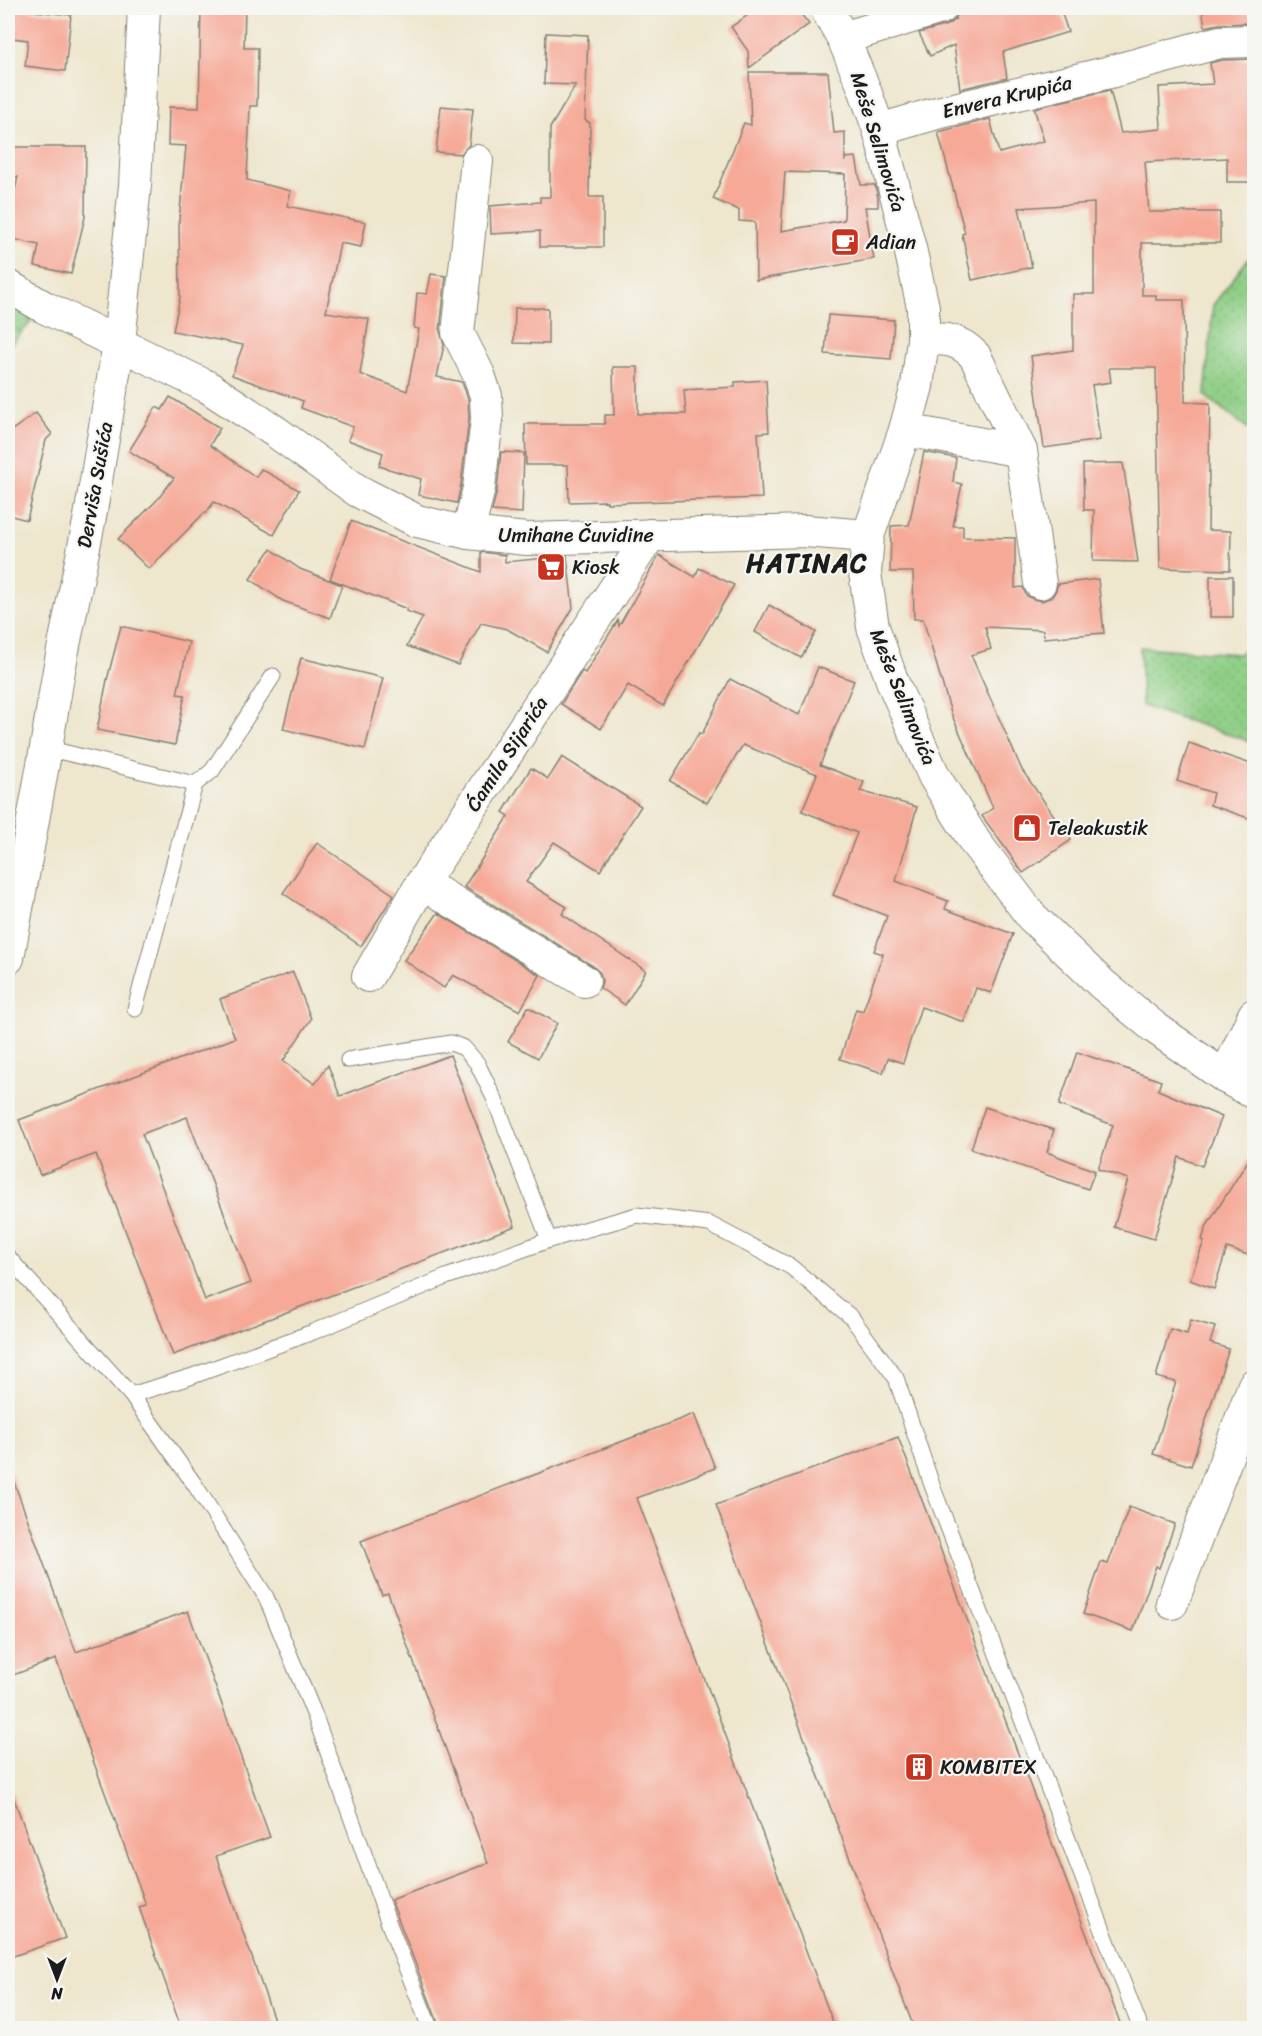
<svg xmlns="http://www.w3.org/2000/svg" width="1262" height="2036" viewBox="0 0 1262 2036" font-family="Sriracha,sans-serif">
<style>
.grass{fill:url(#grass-dots);stroke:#557550;stroke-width:1.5}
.cemetery{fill:url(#cemetery-stones);stroke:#557550;stroke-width:1.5}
.building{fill:#f6a997;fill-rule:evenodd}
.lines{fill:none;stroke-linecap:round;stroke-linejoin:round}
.lane-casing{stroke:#858174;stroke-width:17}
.street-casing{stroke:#858174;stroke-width:34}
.lane{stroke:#fff;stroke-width:15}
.street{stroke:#fff;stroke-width:32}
.labels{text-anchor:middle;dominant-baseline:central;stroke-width:4.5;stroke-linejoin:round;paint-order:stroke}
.street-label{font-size:20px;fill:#1c1c1c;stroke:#f6f6f2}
.poi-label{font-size:20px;fill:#1c1c1c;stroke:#f6f6f2;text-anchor:start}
.district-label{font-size:26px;font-weight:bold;letter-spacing:1.5px;fill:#1c1c1c;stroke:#f6f6f2}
</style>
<defs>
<pattern id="grass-dots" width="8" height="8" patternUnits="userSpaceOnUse" patternTransform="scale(1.5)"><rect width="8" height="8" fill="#8ece85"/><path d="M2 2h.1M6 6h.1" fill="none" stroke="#7ab072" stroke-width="1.8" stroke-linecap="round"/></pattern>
<pattern id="cemetery-stones" width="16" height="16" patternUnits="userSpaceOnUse" patternTransform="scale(1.5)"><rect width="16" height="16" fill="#8ece85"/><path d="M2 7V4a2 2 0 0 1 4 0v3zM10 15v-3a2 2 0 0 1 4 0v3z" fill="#7ab072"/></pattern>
</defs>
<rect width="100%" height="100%" fill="#f6f6f2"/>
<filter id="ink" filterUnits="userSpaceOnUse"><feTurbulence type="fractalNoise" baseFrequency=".0167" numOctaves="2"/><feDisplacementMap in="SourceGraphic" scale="12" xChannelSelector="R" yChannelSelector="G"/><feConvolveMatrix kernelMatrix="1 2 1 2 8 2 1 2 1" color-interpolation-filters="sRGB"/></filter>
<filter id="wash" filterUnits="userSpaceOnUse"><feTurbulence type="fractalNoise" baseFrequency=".008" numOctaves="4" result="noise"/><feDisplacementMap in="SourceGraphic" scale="24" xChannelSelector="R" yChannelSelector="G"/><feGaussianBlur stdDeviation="1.35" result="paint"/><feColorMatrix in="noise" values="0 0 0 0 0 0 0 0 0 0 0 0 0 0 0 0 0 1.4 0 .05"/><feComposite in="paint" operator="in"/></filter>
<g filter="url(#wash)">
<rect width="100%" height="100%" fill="#eee6cd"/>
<g class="grass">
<polygon points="1254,251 1254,433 1205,396 1213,305"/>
<polygon points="1254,644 1254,743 1142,706 1140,647 1239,654"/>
</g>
<polygon class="cemetery" points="8,286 44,307 8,348"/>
<g id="blocks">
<g class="building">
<polygon points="201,8 245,8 244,48 258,48 257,106 250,106 247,180 291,191 287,206 366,222 361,247 340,243 326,312 369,319 360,374 407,391 419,329 414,328 417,293 427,294 431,274 446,276 440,331 444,345 437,377 462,382 468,399 469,418 461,485 457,503 418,495 421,479 379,466 383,453 348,440 353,427 301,408 303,401 232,375 243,345 173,331 180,297 179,221 186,146 168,145 169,107 199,108"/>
<polygon points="758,8 796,8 809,24 749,68 748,51 731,27"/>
<polygon points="964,8 1060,8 1068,32 1003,52 1007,78 960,89 954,45 930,56 919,33 947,25 955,20 959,10"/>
<polygon points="1202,8 1254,8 1254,23 1219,24 1205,27"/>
<polygon points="15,9 71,15 65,71 25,66 28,40 12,38"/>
<polygon points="546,33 588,35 585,120 590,123 589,197 603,197 603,247 540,247 540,231 491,234 490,206 540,202 540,197 550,197 550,128 576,85 544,84"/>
<polygon points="1254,59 1254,182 1227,182 1227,158 1145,162 1149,212 1220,212 1220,243 1142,243 1142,295 1156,295 1156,300 1184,300 1185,402 1210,403 1208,530 1231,531 1230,570 1160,568 1156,368 1109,368 1111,382 1092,385 1100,440 1044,448 1031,356 1073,350 1073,294 1094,294 1094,203 1019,208 1032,267 972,280 962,234 965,233 938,132 990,119 999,153 1044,141 1034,108 1110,90 1121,133 1161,129 1159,87 1213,84 1210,63 1223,60"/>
<path d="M749,72h79l6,61 11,-1v30v-4l11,-1 5,28h14l3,13v9h-13l9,52 -118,21 -1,-58 -16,-1v-11l-26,-11 31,-76 7,2zM785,172l60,2 -1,46 -63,11z"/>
<polygon points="441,106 473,109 469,145 461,154 436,152"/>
<polygon points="11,147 86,147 85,217 71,274 35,266 39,245 8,238 8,220 18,177 11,177"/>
<polygon points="515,308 548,308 548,344 514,343"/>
<polygon points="828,315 894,320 891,359 825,354"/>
<polygon points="613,367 638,367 638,414 686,414 684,390 735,387 735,382 766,380 769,432 758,433 762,498 607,503 607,501 569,502 568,465 526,465 525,424 605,424 605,415 614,415"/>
<polygon points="170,397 220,428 210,445 256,477 261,469 299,490 274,535 214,502 206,513 205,512 149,569 118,539 158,499 174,478 129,451 156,407 162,410"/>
<polygon points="36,413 52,434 46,440 27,520 8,515 8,433"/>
<polygon points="501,452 524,453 522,513 492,511 497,490"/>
<polygon points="924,452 956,458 953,482 962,484 953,526 963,526 963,537 1015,538 1015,588 1023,587 1026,595 1033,599 1042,601 1052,597 1056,590 1058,584 1098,579 1104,633 1044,638 1043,630 985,627 991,649 971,655 1022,770 1071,840 1023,873 982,816 993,808 951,713 923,619 914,619 913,572 890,572 891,526 909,525"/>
<polygon points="1123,463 1138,562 1093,561 1094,510 1084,510 1083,464"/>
<polygon points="351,521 481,572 481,552 505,555 505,562 567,556 573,608 547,652 507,629 481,623 458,665 407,646 423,617 406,611 407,609 330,579"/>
<polygon points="271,549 300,569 342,585 330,618 283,601 250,579"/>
<polygon points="659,555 695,577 699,568 734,585 663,706 628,685 601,729 561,704 582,671 585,673 618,620 619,626"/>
<rect x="1210" y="576" width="23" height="41"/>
<polygon points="769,605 816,632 801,658 755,632"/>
<polygon points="121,626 189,642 177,694 185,695 175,745 97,730 107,680"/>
<polygon points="301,658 383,678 365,749 283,729"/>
<polygon points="818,667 854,681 820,765 864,782 860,791 917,807 896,881 948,901 945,909 1013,934 991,993 976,988 964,1022 921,1007 903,1063 888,1058 883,1073 840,1059 856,1009 863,1011 883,954 874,951 887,916 833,895 857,833 802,811 817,774 743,745 707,803 670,781 699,733 702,734 730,679 799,715"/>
<polygon points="1189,743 1254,765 1254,820 1210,805 1213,793 1177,781"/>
<polygon points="562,757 641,806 600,871 554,842 526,882 567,907 562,914 646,971 625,1005 600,988 602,981 600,973 593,966 464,887 509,816 503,812 531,768 548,779"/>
<polygon points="317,843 394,895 361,946 283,893"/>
<polygon points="438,913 540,975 520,1011 453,975 444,988 404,960"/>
<path d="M293,972l18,47 -28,42 32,23 13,-19 12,31 110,-41 65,171 -342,129 -77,-201 -56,21 -21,-55 216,-82 -15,-39zM187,1117l64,166 -46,17 -63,-166z"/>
<polygon points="528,1007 557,1023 538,1058 508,1042"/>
<polygon points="1077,1052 1161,1081 1158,1090 1222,1117 1202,1166 1179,1157 1154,1239 1114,1227 1128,1179 1098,1169 1113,1125 1059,1105"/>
<polygon points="985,1107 1054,1130 1047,1152 1095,1171 1088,1189 971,1149"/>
<polygon points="1254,1151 1254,1257 1227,1248 1214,1289 1190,1280 1204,1241 1202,1240 1206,1227"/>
<polygon points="1191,1320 1215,1327 1210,1343 1229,1349 1191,1466 1153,1454 1176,1382 1156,1377 1170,1329 1187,1334"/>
<polygon points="694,1414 715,1468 637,1498 835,2028 440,2028 391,1900 488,1863 388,1593 382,1595 361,1541"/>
<polygon points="898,1437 1122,2028 914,2028 716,1505"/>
<polygon points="10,1471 76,1652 188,1611 270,1837 216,1856 277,2028 181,2028 139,1907 146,1905 56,1659 8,1677 8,1472"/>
<polygon points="1129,1507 1175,1524 1159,1568 1156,1566 1133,1631 1083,1614 1101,1562 1108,1564"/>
<polygon points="8,1788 10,1788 65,1938 8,1958"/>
</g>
</g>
</g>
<g filter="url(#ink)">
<use href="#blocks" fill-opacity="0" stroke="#858174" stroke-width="1.5"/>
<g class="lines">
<g class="lane-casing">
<g id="lane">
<polyline points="46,748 195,784 212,771 273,676"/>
<polyline points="135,1009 195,784"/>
<polyline points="348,1060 451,1043 464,1048 477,1063 494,1098 549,1240"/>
<polyline points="1232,1061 1254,1066"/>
<polyline points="8,1257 131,1395 195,1485 266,1597 315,1716 389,1924 430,2028"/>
<polyline points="131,1395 190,1377 313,1332 446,1277 549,1240 637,1215 709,1224 791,1267 851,1317 896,1378 933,1488 1139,2024"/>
</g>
</g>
<g class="street-casing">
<g id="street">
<polyline points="826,8 843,38 864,88 879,130 910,248 923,307 923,340 917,386 905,430 868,536 865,573 873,627 893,683 934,776 975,842 1032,917 1102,984 1154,1027 1225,1077 1254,1093"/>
<polyline points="843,38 941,8"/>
<polyline points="879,130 937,113 1106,73 1220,42 1254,41"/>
<polyline points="8,286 44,307 208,387 276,432 358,491 417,521 468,533 527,539 805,531 868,536"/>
<path d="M923,340c22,-2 36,-1 52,16l46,95 19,132"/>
<polyline points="905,430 1021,451"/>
<polyline points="468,533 479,488 487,419 486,396 479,375 458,333 477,161"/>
<polyline points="422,883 584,981"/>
<polyline points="8,958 46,748 59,670 90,517 119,343 135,185 144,8"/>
<polyline points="368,976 422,883 650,535"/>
<polyline points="1225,1077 1254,1015"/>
<polyline points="1172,1603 1254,1385"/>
</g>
</g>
<use href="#lane" class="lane"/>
<use href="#street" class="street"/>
</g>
</g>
<defs>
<g id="cafe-square" transform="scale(1.5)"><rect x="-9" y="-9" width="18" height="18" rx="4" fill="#c8321e" stroke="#f6f6f2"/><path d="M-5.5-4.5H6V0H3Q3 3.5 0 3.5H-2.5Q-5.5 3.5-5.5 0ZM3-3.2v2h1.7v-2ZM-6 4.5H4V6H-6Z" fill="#fff"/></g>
<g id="supermarket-square" transform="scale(1.5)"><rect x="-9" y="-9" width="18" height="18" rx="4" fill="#c8321e" stroke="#f6f6f2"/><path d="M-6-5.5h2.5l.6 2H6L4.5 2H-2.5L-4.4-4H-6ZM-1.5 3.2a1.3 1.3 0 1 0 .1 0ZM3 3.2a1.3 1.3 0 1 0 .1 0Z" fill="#fff"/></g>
<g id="shop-square" transform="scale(1.5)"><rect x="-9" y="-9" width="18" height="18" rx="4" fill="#c8321e" stroke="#f6f6f2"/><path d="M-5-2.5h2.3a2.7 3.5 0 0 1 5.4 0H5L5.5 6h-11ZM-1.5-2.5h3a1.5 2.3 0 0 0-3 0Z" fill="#fff"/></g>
<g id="building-square" transform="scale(1.5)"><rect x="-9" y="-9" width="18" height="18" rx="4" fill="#c8321e" stroke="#f6f6f2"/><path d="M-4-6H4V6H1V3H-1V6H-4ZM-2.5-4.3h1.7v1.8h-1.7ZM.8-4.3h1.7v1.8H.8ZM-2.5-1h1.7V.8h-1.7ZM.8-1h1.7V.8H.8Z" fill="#fff"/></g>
</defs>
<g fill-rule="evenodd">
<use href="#cafe-square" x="845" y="242"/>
<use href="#supermarket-square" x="551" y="567"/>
<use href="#shop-square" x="1027" y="828"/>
<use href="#building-square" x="919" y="1767"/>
</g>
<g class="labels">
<g class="street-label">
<text transform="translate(1007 97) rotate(-13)">Envera Krupića</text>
<text transform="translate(878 142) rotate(73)">Meše Selimovića</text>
<text transform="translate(95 485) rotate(-80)">Derviša Sušića</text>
<text x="576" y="535">Umihane Čuvidine</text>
<text transform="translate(903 697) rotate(68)">Meše Selimovića</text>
<text transform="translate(507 754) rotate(-57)">Ćamila Sijarića</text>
</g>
<g class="poi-label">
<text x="866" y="242">Adian</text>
<text x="572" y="567">Kiosk</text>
<text x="1048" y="828">Teleakustik</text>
<text x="940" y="1767">KOMBITEX</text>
</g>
<g class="district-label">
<text x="807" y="563">HATINAC</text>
</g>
</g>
<rect width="1262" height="2036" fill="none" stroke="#f6f6f2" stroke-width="30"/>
<g transform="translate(57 1979) rotate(180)" stroke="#f6f6f2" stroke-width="4.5" paint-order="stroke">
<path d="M0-4.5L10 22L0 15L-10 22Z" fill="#1c1c1c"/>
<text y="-9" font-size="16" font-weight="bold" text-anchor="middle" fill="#1c1c1c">N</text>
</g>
</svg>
